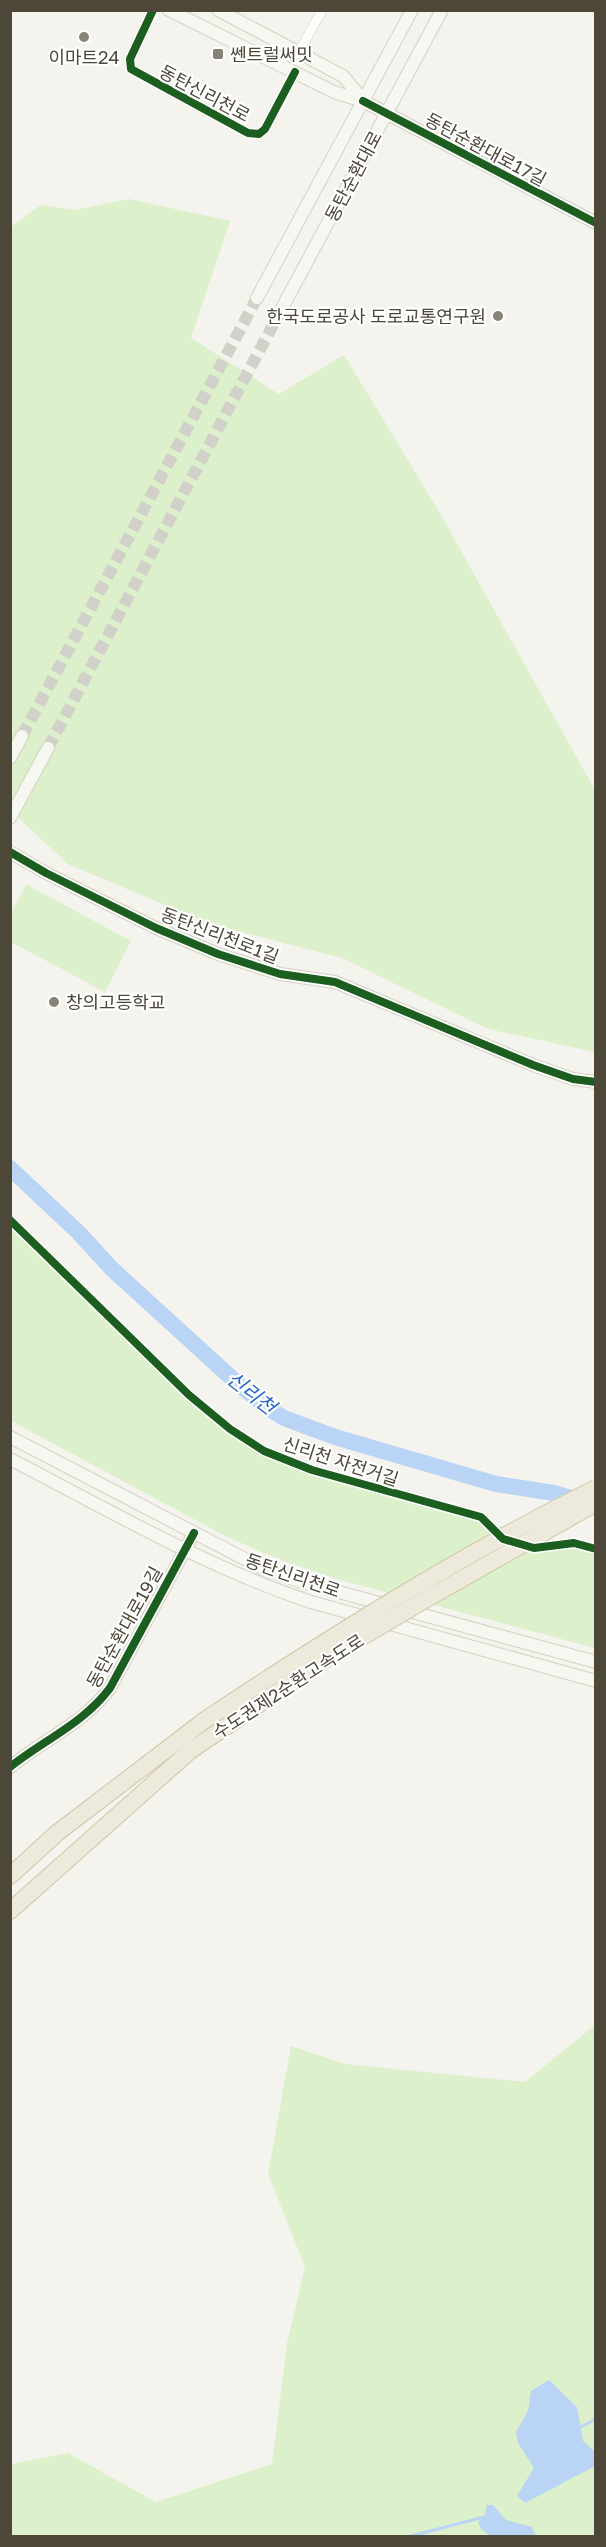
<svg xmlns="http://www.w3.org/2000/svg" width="606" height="2547" viewBox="0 0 606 2547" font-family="'Golos Text','Noto Sans KR',sans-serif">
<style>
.green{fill:#dcf1cb}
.water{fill:#bad4f5}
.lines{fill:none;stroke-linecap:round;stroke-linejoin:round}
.stream{stroke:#bad4f5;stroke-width:3}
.river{stroke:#bad4f5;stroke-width:16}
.secondary-tunnel{stroke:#d2d1c9;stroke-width:12;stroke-dasharray:12 6;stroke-linecap:butt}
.street-casing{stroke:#d2d1ca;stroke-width:10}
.secondary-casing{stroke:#d4d2c3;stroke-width:14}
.highway-casing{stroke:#cfc6a6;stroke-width:18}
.street{stroke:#fdfdfc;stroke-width:9}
.secondary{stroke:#f7f7f1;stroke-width:12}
.highway{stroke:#edeadb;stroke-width:16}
.highway-bridge-casing{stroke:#cfc6a6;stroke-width:18;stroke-linecap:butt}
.highway-bridge{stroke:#edeadb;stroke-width:16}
.cycleway-casing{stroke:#fff;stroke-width:11}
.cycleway{stroke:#1b5e20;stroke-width:8}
.poi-dot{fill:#878377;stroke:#fff;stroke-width:2}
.labels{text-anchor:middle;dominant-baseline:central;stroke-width:4.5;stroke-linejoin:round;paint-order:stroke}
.poi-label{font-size:18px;fill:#4c4737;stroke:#fff;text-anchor:start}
.street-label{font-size:18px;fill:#4c4737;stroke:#fff}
.water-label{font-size:20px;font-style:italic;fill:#2267c6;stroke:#fff}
</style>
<rect width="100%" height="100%" fill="#f4f3ed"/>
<g class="green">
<polygon points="129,199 230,221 191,338 279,394 344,355 437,508 595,790 595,1052 488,1029 342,958 207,923 68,864 11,811 10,228 41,205 74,210"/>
<polygon points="26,884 131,941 105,992 11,942 11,914"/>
<path d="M10,1222l205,200c28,22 56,37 89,50l291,81v95l-255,-68 -54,-18 -59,-25 -216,-116z"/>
<polygon points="595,2025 595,2536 11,2536 11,2464 68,2453 156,2502 272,2464 287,2343 305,2267 268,2174 291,2046 345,2064 525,2082"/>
</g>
<g class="water">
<polygon points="549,2380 577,2407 583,2441 594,2451 595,2466 525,2503 517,2496 534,2468 518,2443 516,2432 528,2411 531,2391"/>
<polygon points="487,2505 493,2505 506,2520 532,2527 536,2536 490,2536 481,2529 478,2522 484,2517"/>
</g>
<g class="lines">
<g class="stream">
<polyline points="580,2427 596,2419"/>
<polyline points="411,2536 484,2517"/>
</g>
<polyline class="river" points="10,1168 79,1233 112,1269 237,1383 266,1407 284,1418 335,1437 496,1484 554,1493 583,1502"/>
<g class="secondary-tunnel">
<polyline points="22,736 257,298"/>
<polyline points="48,748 281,310"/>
</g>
<g class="street-casing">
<g id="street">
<polyline points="153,10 130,59 131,69 248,133 259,134 265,129 295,72"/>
<polyline points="299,52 322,10"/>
</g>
</g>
<g class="secondary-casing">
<g id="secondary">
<polyline points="169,10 334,92 363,101 596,223"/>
<polyline points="218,10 343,76 363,100"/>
<polyline points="257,298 412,10"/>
<polyline points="281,310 442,10"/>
<polyline points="10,758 22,736"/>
<polyline points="10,818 48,748"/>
<polyline points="10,852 46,873 156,928 218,954 280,974 335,982 533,1065 573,1079 596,1082"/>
<polyline points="10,1437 264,1569 302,1582 596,1662"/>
<path d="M10,1459c99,51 196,108 301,143l285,79"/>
<path d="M10,1767c34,-27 74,-44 100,-79l84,-155"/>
</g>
</g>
<g class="highway-casing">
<g id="highway">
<polyline points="10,1876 57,1833 205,1720"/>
<polyline points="10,1911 190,1751 215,1734"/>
</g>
</g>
<use href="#street" class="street"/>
<use href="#secondary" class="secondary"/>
<use href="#highway" class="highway"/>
<g class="highway-bridge-casing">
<g id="highway-bridge">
<path d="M205,1720c126,-84 254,-164 391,-232"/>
<polyline points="215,1734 332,1655 428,1598 596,1503"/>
</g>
</g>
<use href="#highway-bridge" class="highway-bridge"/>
<g class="cycleway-casing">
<g id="cycleway">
<polyline points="153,10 130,59 131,69 248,133 259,134 265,129 295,72"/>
<polyline points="363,101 596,223"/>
<polyline points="10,852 46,873 156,928 218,954 280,974 335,982 533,1065 573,1079 596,1082"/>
<polyline points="10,1220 189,1395 230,1429 264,1451 312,1470 481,1517 503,1539 534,1548 574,1543 596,1549"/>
<path d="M10,1767c34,-27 74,-44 100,-79l84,-155"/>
</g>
</g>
<use href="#cycleway" class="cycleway"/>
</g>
<g class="poi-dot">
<circle cx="84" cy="37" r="6"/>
<rect x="212" y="48" width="12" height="12" rx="3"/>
<circle cx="498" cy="316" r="6"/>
<circle cx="54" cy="1002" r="6"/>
</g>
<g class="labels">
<g class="poi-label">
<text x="230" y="54">쎈트럴써밋</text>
<text x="84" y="57" text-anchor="middle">이마트24</text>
<text x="486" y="316" text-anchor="end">한국도로공사 도로교통연구원</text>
<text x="66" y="1002">창의고등학교</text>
</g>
<g class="street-label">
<text transform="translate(205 93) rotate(28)">동탄신리천로</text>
<text transform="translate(486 149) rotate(28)">동탄순환대로17길</text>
<text transform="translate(353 176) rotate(-62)">동탄순환대로</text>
<text transform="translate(220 935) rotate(21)">동탄신리천로1길</text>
<text transform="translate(341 1461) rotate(18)">신리천 자전거길</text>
<text transform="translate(293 1575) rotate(19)">동탄신리천로</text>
<text transform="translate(124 1627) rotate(-61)">동탄순환대로19길</text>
<text transform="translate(288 1686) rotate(-33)">수도권제2순환고속도로</text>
</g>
<g class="water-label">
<text transform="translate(252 1392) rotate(38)">신리천</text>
</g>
</g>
<rect width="606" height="2547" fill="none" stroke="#4c4737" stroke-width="24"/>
</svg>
